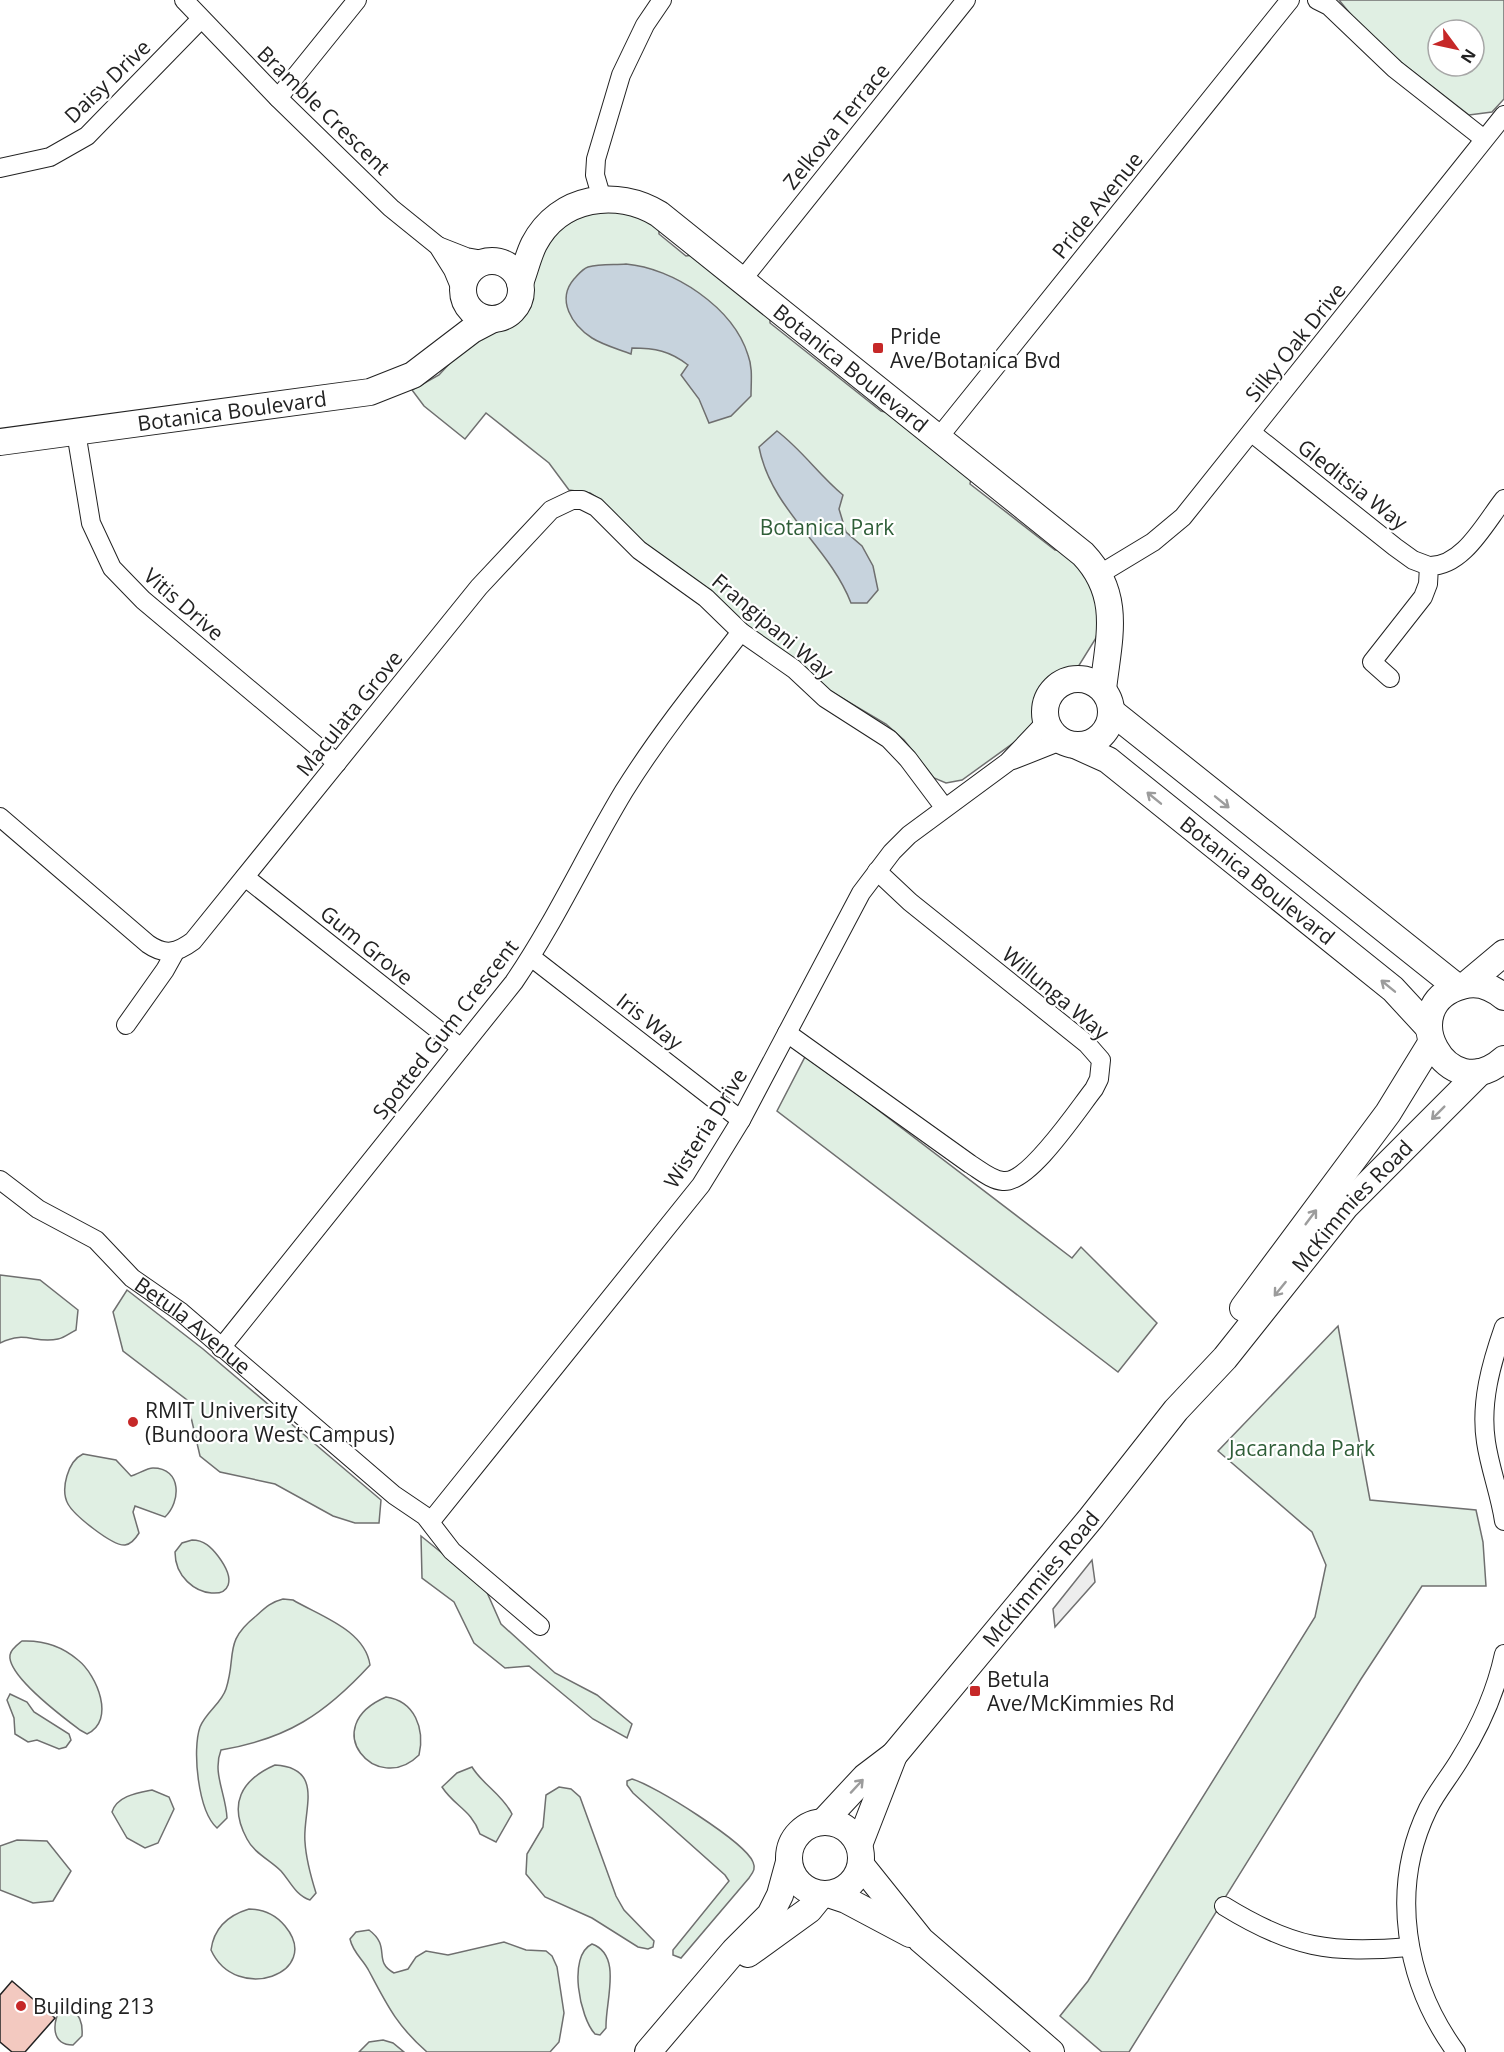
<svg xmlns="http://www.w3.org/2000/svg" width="1504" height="2052" viewBox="0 0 1504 2052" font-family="'Open Sans',sans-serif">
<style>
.green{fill:#e0efe3;stroke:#6f6f6f;stroke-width:1.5;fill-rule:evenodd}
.parking{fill:#ededed;stroke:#6f6f6f;stroke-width:1.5}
.water{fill:#c7d3dd;stroke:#6f6f6f;stroke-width:1.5}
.building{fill:#f3c9c0;stroke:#222;stroke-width:1.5}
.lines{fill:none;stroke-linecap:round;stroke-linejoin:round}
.street-casing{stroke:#222;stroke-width:20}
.secondary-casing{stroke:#222;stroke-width:28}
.street{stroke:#fff;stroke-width:18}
.secondary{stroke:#fff;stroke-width:26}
.oneway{stroke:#9c9c9c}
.poi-dot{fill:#c62828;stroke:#fff;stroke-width:2}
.labels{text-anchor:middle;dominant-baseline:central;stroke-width:4.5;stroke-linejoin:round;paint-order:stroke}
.street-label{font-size:21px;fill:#222;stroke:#fff}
.poi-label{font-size:21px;fill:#222;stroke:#fff;text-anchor:start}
.park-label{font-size:21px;fill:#2f5e38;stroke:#fff}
</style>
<rect width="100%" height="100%" fill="#fff"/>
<g class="green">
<path d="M1339,0h165v99l-12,13 -23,3 -99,-77zM1438,30h36v36h-36z"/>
<polygon points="622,210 659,227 659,234 686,256 693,255 770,317 770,323 881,411 890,413 971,479 970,484 1055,550 1062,550 1075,561 1095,589 1100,620 1096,638 1078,667 1049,687 1041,700 1034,723 1019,739 962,780 946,783 934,778 904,740 886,724 830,691 799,662 745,626 710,591 652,551 601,500 590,493 569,490 549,463 486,413 465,439 424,406 412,390 439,375 473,338 514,318 522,309 540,252 560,228 590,212"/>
<polygon points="806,1055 1072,1258 1081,1247 1157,1323 1118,1372 777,1111"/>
<path d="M0,1275l40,5 38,30 -2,20c-6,3 -12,8 -18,9 -24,5 -32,-9 -58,4z"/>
<polygon points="127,1290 203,1349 381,1500 379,1523 355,1523 333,1516 275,1484 220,1472 200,1456 187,1400 123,1351 113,1312"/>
<polygon points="1338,1326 1370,1500 1476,1510 1483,1542 1486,1586 1422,1586 1361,1679 1129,2052 1102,2052 1060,2016 1088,1981 1315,1617 1326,1565 1312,1532 1218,1451"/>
<path d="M83,1454l33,6 15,16c7,-2 16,-8 22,-8 29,0 28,34 12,49l-30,-11 -2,6 6,21c-3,5 -7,11 -14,12 -13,1 -51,-30 -57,-41 -8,-15 0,-43 15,-50z"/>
<polygon points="421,1536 485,1588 501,1624 555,1673 597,1695 632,1724 627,1738 593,1719 529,1666 505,1668 474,1643 454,1602 422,1578"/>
<path d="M192,1540c12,0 19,7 26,16 40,53 -43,47 -43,-4l7,-9z"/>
<path d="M283,1599l10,1c27,16 72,30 77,65 -45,49 -83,74 -149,85 -9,23 5,44 6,68l-10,10c-19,-17 -25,-78 -17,-101 6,-15 21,-23 26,-38 11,-34 -3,-47 30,-73 9,-8 15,-14 27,-17z"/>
<path d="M22,1641c22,-1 40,5 56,19 19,15 38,61 9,74l-7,-4c-16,-12 -73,-54 -70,-75 1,-6 7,-10 12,-14z"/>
<polygon points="10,1694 27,1702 34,1712 69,1734 71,1740 66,1747 59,1749 37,1740 28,1742 15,1734 14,1718 7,1700"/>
<path d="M386,1697c29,4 39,32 33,58 -42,42 -103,-28 -33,-58z"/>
<path d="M275,1765c51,3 27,47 30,77 1,17 6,35 11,51l-6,7c-14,-4 -20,-19 -29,-29 -11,-11 -27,-18 -34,-32 -19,-35 -6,-59 28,-74z"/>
<path d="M472,1767c11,18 30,27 40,47l-16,28 -16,-8c-9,-25 -25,-27 -38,-47l15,-14z"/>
<path d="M632,1779c22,6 113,63 121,83 3,7 0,10 -4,16l-68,80 -8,-3v-5l56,-69 -4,-6 -92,-82 -6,-8v-4z"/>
<polygon points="559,1787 571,1789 580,1797 616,1896 624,1910 654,1941 653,1947 648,1949 638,1947 592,1918 545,1897 526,1874 527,1854 543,1827 546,1795"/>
<path d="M152,1790l17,7 5,12 -16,34 -13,5 -18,-10 -15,-26c5,-16 25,-19 40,-22z"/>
<polygon points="17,1840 47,1841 71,1871 53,1901 33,1903 0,1890 0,1846"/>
<path d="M249,1909c15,0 26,5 36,17 39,47 -49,79 -74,24 3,-23 18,-35 38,-41z"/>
<path d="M369,1930c23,17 3,31 25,43l14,-4 8,-12 10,-6 22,4 56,-13 22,8 20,1 6,5 5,11 7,46 -5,29 -9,10h-123c-30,-26 -40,-47 -58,-81 -6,-12 -16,-18 -19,-32l6,-7z"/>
<path d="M592,1944c31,11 13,58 14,84l-6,7 -5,-1c-15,-16 -28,-78 -3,-90z"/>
<path d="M67,2007c13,6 16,16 15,29l-9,9c-22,0 -21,-22 -12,-37z"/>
<polygon points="383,2040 393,2043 404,2052 359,2052 369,2042"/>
</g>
<polygon class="parking" points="1092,1560 1095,1582 1055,1627 1053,1609"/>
<g class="water">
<path d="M626,264c47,4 107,43 122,91 5,13 3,27 3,41l-20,20 -22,7 -10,-24 -18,-24 7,-10c-18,-14 -33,-17 -56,-17l-1,6c-13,-5 -28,-9 -39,-16 -20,-13 -36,-38 -18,-59 4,-4 8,-10 14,-12 12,-3 26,-2 38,-3z"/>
<path d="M777,431c25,19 42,44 66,64l-4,14 7,23 16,14 11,20 5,24 -11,13h-16c-22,-57 -80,-93 -92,-156z"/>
</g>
<polygon class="building" points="12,1981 55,2018 25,2052 12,2052 0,2042 0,1995"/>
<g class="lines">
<g class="street-casing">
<g id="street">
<polyline points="184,0 278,98 391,208 438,246 453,270 463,294"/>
<polyline points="1317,0 1329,6 1395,69 1484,139"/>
<polyline points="278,98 357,0"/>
<polyline points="0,168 50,157 87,136 200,20"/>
<polyline points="602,199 595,175 596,159 621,75 645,25 662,0"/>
<polyline points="438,246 466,257 489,261"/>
<polyline points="742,280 966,0"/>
<polyline points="76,432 91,523 112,568 143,600 337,763"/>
<polyline points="1252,433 1395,547 1413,560 1429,566"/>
<polyline points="939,437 1290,0"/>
<polyline points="1100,574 1153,542 1183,517 1504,115"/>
<path d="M1390,678l-18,-16 51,-65 5,-13 1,-18c34,1 56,-43 75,-67"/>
<polyline points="1013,760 1061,741"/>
<path d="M0,817l148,127c17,12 29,9 45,-3l286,-354 72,-77 21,-10h10l14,7 43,43 67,48 35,34 53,37 31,29 64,41 19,20 36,48"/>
<polyline points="245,877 461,1048"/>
<polyline points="531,957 741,1120"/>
<polyline points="126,1025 165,970 175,952"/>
<path d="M787,1033l183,131c10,6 21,16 33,17 26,3 75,-72 91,-92l5,-10 2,-19 -14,-16 -177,-142 -33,-31"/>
<path id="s1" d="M0,1180l38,29 58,31 36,38 49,34 213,183 31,21 27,35 88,75"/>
<path d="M1504,1327c-13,37 -24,76 -18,115 4,27 14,52 18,79"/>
<path d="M221,1348l293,-366c41,-60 72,-128 110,-191 35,-56 76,-107 117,-159"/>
<polyline points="431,1521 701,1185 741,1120 861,893 892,852 909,835 1008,762 1046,722"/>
<path d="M1224,1906c68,42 106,48 185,41"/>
<path d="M1456,2052c-51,-70 -67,-163 -28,-243 9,-18 22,-33 32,-50 20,-32 36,-68 44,-105"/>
</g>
</g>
<g class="secondary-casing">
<g id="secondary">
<circle cx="492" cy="290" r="29"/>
<path id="s2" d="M520,283c5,-13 8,-27 14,-39 25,-48 83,-56 125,-30l424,340c39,41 26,83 20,135"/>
<path id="s3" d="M0,442l370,-50 43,-17 59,-45 21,-11"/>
<circle cx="1078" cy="712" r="33"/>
<polyline points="1112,712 1457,987"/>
<path id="s4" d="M1077,746l31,14 285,229 36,39"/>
<polyline points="1467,984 1504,953"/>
<path d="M1504,997c-12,-10 -27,-16 -42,-11 -70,19 -15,124 42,73"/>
<polyline points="1243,1308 1388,1113 1431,1043"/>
<path id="s5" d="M824,1821l41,-44 29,-22 197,-237 85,-108 49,-52 121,-152 134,-134"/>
<circle cx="825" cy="1858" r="36"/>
<polyline points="859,1845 894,1755"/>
<polyline points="861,1865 921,1940 1051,2052"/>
<polyline points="828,1894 846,1900 910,1934"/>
<polyline points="748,1954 809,1910 822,1894"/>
<polyline points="648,2052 734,1951 770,1915 780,1895 789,1862"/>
</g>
</g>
<use href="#street" class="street"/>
<use href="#secondary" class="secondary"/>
</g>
<defs><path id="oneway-shaft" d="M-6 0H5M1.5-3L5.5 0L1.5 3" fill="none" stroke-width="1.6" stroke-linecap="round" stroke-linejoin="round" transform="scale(1.5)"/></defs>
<g class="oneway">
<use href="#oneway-shaft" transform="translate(1154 798) rotate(-141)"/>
<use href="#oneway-shaft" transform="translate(1222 802) rotate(39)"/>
<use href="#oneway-shaft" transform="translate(1388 986) rotate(-141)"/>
<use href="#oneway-shaft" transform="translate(1438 1113) rotate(135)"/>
<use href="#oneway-shaft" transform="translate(1311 1217) rotate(-53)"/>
<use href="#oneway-shaft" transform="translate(1280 1289) rotate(129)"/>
<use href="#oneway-shaft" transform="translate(857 1786) rotate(-47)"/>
</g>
<g class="poi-dot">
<rect x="872" y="342" width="12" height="12" rx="3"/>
<circle cx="133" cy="1422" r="6"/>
<rect x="969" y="1685" width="12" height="12" rx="3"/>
<circle cx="21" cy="2006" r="6"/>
</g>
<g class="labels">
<g class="street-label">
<text transform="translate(107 81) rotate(-44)">Daisy Drive</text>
<text transform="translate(324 110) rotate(44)">Bramble Crescent</text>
<text transform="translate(836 126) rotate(-51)">Zelkova Terrace</text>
<text transform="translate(1097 205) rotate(-51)">Pride Avenue</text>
<text transform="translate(1295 342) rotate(-51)">Silky Oak Drive</text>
<text stroke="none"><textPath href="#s2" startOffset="432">Botanica Boulevard</textPath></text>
<text stroke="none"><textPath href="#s3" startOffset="234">Botanica Boulevard</textPath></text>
<text transform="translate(1353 484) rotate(38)">Gleditsia Way</text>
<text transform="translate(184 604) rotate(41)">Vitis Drive</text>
<text transform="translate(773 626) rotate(40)">Frangipani Way</text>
<text transform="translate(349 713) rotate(-51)">Maculata Grove</text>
<text stroke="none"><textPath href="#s4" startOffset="226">Botanica Boulevard</textPath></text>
<text transform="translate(367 945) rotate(39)">Gum Grove</text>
<text transform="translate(1056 993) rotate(40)">Willunga Way</text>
<text transform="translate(650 1021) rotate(38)">Iris Way</text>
<text transform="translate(445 1029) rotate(-52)">Spotted Gum Crescent</text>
<text transform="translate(705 1128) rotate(-58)">Wisteria Drive</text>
<text stroke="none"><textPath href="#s5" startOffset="812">McKimmies Road</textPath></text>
<text stroke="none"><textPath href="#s1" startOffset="243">Betula Avenue</textPath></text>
<text stroke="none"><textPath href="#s5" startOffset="326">McKimmies Road</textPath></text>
</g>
<g class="poi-label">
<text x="890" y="336">Pride<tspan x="890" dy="24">Ave/Botanica Bvd</tspan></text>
<text x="145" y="1410">RMIT University<tspan x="145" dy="24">(Bundoora West Campus)</tspan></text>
<text x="987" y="1679">Betula<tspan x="987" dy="24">Ave/McKimmies Rd</tspan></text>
<text x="33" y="2006">Building 213</text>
</g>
<g class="park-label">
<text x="827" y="527">Botanica Park</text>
<text x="1302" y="1448">Jacaranda Park</text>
</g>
</g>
<g transform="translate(1456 48) rotate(123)"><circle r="28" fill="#ffffff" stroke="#a7a7a7" stroke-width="1.5"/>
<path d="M0-4.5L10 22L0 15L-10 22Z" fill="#c62828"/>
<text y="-9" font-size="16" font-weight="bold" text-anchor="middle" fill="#222222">N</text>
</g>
</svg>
